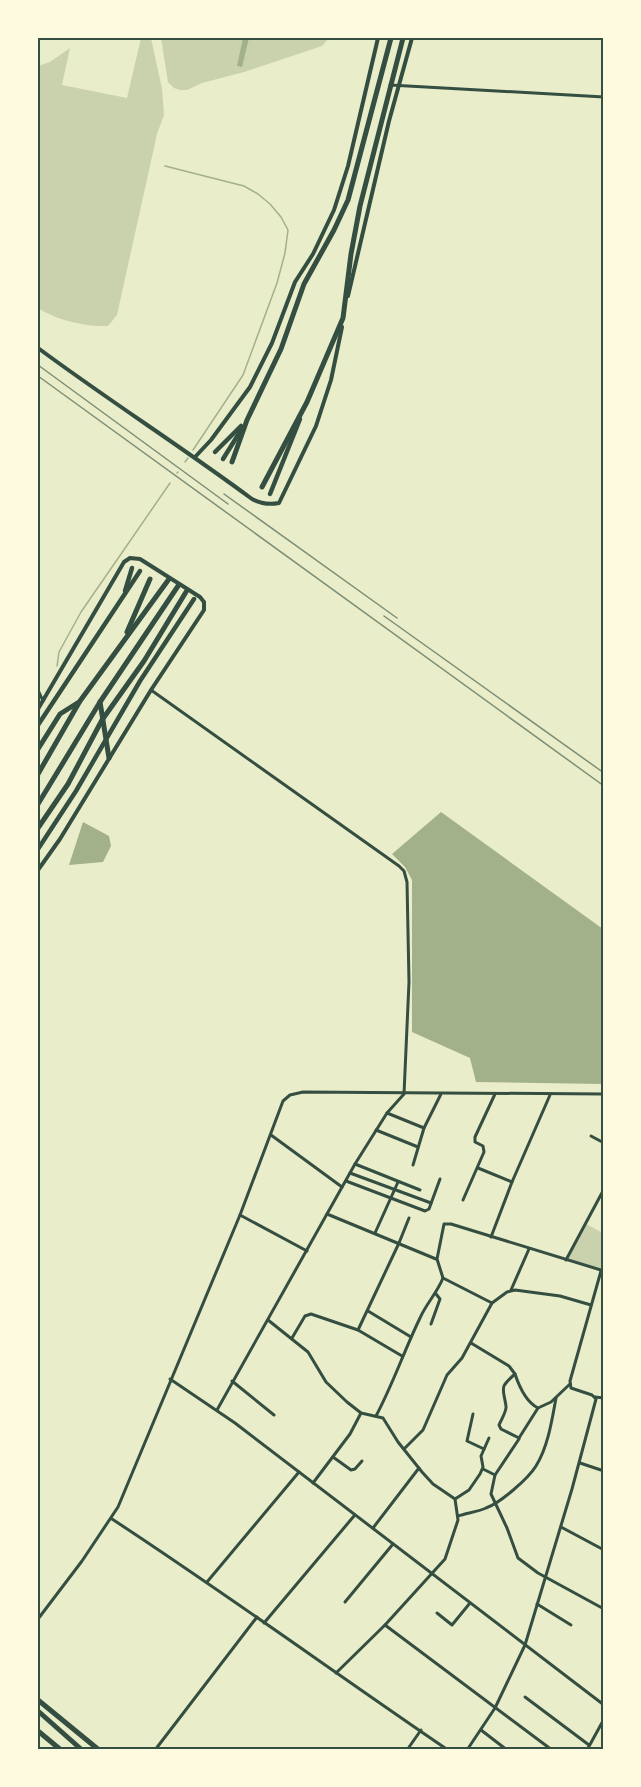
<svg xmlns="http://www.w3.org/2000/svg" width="641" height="1787" viewBox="0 0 641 1787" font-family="'Golos Text',sans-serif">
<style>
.green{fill:#cad2ad}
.water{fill:#a3b18a}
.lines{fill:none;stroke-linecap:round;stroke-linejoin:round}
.stream{stroke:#a3b18a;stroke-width:1.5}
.minor{stroke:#344e41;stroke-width:3}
.tertiary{stroke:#344e41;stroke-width:4}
.secondary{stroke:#344e41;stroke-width:4.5}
.trunk{stroke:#344e41;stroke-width:5}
.rail{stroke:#7c8e77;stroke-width:1.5}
.neatline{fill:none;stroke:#344e41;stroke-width:2}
</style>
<rect width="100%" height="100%" fill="#e9edc9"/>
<g class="green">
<path d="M141,38h10l11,51 2,26 -7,19 -40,181 -9,11c-22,1 -52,-6 -70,-18v-242l12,-4 20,-14 -8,37 65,13z"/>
<polygon points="161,38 329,38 322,46 244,72 202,83 187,90 180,90 174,88 168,82"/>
<polygon points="586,1224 603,1233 603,1265 601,1271 566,1260"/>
</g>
<g class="water">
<polygon points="243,38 249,38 242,67 237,66"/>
<polygon points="441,812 603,929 603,1084 476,1082 470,1058 412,1032 412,880 405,867 392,854"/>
<polygon points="83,822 109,836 111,846 103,862 69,865"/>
</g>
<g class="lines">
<g class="stream">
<polyline points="165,166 244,186 258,194 270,204 281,217 288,230 285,253 277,283 243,375 193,450"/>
<polyline points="185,462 188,458"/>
<polyline points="177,473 178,472"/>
<polyline points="57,666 59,652 81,612 170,483"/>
</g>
<g class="minor">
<polyline points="390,85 604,97"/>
<polyline points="38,690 43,701"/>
<polyline points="151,690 399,866 404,871 407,882 409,982 404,1094 387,1113 355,1164 217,1410"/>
<polyline points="387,1113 424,1128"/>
<polyline points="376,1130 418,1147"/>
<polyline points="271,1135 342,1187"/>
<polyline points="591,1136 604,1143"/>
<polyline points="355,1164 420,1190"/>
<polyline points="413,1165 424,1128 441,1094"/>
<polyline points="478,1168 512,1182"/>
<polyline points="350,1173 431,1203"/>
<polyline points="346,1181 425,1211 429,1209 440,1179"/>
<polyline points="463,1200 484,1152 483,1146 475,1142 475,1137 495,1094"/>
<polyline points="327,1214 436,1259"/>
<polyline points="240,1215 307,1251"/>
<polyline points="375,1233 398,1182"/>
<polyline points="491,1237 512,1182 550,1095"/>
<polyline points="566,1260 604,1189"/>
<polyline points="511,1290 529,1249"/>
<polyline points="492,1303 443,1278 437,1259 444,1224 451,1224 604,1271"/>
<polyline points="368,1311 411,1337"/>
<polyline points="268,1320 308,1352 326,1382 347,1402 361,1413 383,1418 398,1442 422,1472 433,1484 455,1499 458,1520 445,1559 385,1625 336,1673"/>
<polyline points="431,1324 440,1299 436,1294"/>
<polyline points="358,1330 399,1243 409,1218"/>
<polyline points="292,1338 305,1316 311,1314 358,1330 402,1356"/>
<path d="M471,1343l38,23 6,8c-16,14 -12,13 -9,32 1,5 -5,14 -7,19l2,4 18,9 19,-30 13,-6 19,-18"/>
<path d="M515,1374c4,12 11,28 23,34"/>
<polyline points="170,1379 235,1423 604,1705"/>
<polyline points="232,1381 274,1415"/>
<polyline points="595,1397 604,1398"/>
<polyline points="473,1414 467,1441 484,1449"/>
<path d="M376,1416c17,-32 28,-65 44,-98 6,-14 17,-25 23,-40"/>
<polyline points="404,1449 423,1430 447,1375 462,1358 492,1303 507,1292 515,1290 560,1296 591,1305"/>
<polyline points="333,1457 351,1470 355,1469 362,1461"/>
<polyline points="580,1463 604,1471"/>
<polyline points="483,1469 495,1475 519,1439"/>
<polyline points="495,1475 491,1494 507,1528 518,1558 538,1573 604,1609"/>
<polyline points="313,1483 350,1434 361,1413"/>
<polyline points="455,1499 469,1490 480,1474 483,1467 481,1456 489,1438"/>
<path d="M458,1516c9,-3 19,-4 28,-8 14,-5 42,-29 50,-42 12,-19 16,-46 20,-68"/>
<path d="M112,1519c113,74 223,154 336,231"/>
<polyline points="561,1527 604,1550"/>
<polyline points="373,1528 419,1468"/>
<polyline points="207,1582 299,1472"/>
<polyline points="345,1602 393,1544"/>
<polyline points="537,1604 571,1625"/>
<polyline points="437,1613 452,1625 470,1603"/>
<polyline points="38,1619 82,1561 118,1507 240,1215 283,1101 290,1095 303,1092 604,1094"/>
<polyline points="264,1623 354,1516"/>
<polyline points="385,1625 552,1750"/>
<polyline points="525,1697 589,1745"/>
<polyline points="481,1730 507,1750"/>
<polyline points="155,1750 257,1617"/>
<polyline points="407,1750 421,1730"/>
<polyline points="467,1750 495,1708 525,1645 572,1489 596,1399 592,1395 571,1388 570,1381 601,1271"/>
<polyline points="587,1750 604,1719"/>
</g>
<g class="tertiary">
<polyline points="348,296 389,121 412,38"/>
<path d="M38,348c70,52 144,99 214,151 9,5 17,6 27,4l37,-77 15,-46 11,-53"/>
<polyline points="195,457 211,440 250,387 272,343 295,282 313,254 334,210 348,166 378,38"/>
<polyline points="38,709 124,562 130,558 140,559 200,597 204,602 204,610 151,690 60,839 38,870"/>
</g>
<g class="secondary">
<polyline points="215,452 241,426"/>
<polyline points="223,459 243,427"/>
<polyline points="270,494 300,419"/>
<polyline points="125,591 132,568"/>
<polyline points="38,725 140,571"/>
<polyline points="38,849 76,791 140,681 194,599"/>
</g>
<g class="trunk">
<polyline points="232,462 247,420 281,349 304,284 334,230 348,200 391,38"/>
<polyline points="262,487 307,402 343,318 351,254 360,206 403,38"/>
<polyline points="127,632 150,579"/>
<polyline points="100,702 109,758"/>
<polyline points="38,749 60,714 79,702"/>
<polyline points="38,774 80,701 169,579"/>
<polyline points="38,804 100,702 178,586"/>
<polyline points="38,828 68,784 102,720 144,661 186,592"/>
<polyline points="38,1700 99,1750"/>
<polyline points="38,1711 82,1750"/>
<polyline points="38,1731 61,1750"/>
<polyline points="38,1749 38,1750"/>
</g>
<g class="rail">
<polyline points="38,365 228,504"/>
<polyline points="38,376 604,786"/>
<polyline points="224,494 397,618"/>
<polyline points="384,616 604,773"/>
</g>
</g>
<rect width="641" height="1787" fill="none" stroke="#fefae0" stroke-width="78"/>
<rect x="39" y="39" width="563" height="1709" class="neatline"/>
</svg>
